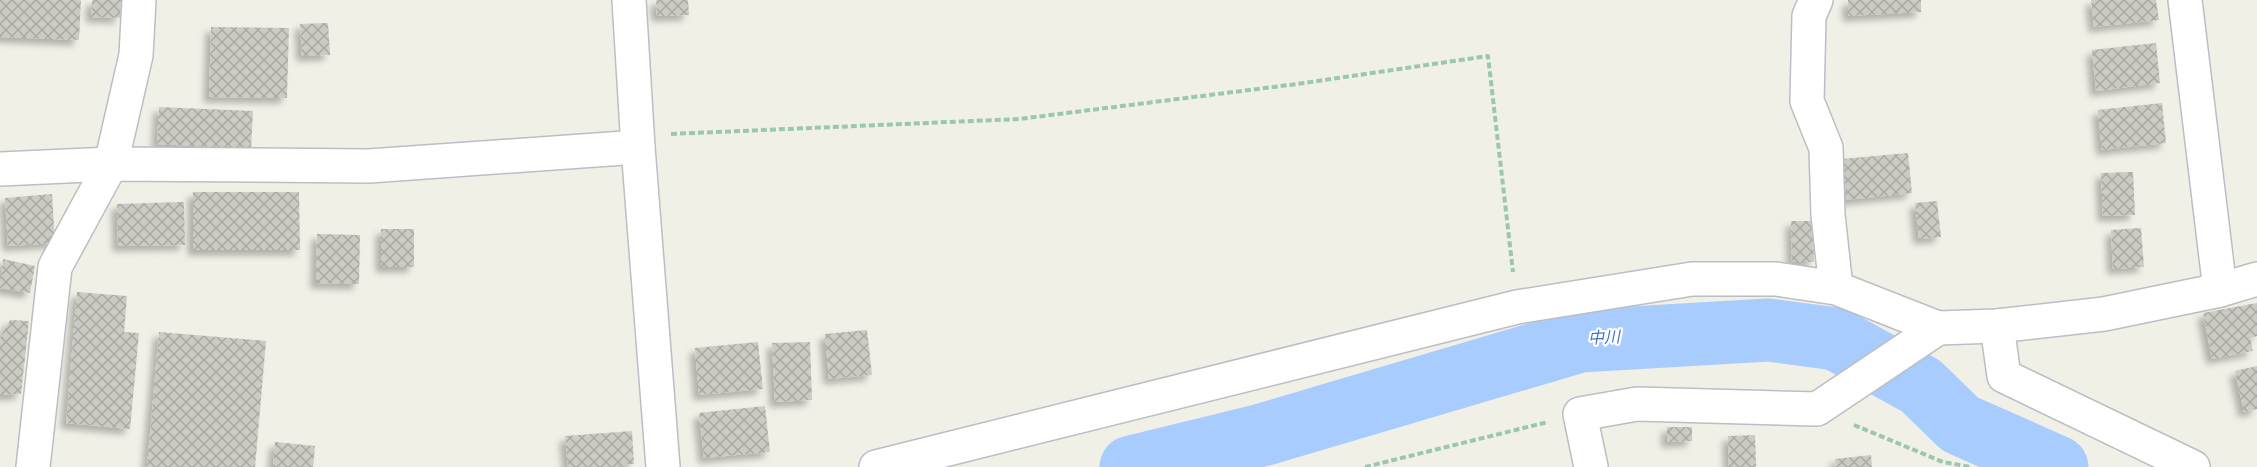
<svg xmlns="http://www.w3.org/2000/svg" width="2257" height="467" viewBox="0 0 2257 467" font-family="Overpass,'Noto Sans JP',sans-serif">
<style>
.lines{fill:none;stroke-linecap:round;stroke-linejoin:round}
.river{stroke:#a9ccff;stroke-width:63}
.building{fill:url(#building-cross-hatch);filter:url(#shadow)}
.minor-casing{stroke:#bbbec3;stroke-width:36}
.path{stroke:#9ac8af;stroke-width:4;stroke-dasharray:6 3;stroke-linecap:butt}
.minor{stroke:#fff;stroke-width:33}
.labels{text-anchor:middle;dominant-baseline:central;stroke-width:4.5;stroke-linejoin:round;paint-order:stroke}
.water-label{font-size:16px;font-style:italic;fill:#4470ca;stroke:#fff}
</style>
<defs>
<pattern id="building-cross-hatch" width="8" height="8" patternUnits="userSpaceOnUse" patternTransform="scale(1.5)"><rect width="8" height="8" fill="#cccbc3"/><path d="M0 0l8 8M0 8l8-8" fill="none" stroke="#a9a8a2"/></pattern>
<filter id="shadow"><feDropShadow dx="-5.5" dy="5.5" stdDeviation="3" flood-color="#0004"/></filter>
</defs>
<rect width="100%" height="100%" fill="#f1f0e7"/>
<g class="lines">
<polyline class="river" points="1131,467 1262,435 1580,341 1768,330 1836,339 1921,386 1960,424 2057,467"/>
</g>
<g class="building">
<polygon points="0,0 81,0 79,40 0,37"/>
<polygon points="92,0 121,0 120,18 91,17"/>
<polygon points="656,0 688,0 689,15 657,16"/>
<polygon points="1848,0 1921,0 1921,12 1848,16"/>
<polygon points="2091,0 2156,0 2159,20 2094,27"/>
<polygon points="328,23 330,55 302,56 300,24"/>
<polygon points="211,27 289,28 287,98 209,97"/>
<polygon points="2156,43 2160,83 2096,91 2092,50"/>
<polygon points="2162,103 2166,143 2102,150 2098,110"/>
<polygon points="159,107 253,111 251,149 157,144"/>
<polygon points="1908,153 1912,193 1847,200 1842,159"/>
<polygon points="2133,172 2135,215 2103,216 2101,173"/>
<polygon points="193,192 299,192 300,250 193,250"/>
<polygon points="52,194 55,243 8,246 5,198"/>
<polygon points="1937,201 1941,237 1919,239 1915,203"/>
<polygon points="184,202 185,245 118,246 117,204"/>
<polygon points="1791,221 1813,221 1814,262 1792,262"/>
<polygon points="2141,228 2144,267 2113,269 2111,230"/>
<rect x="381" y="229" width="33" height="38"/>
<polygon points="317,234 360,235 359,284 316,283"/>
<polygon points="3,259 35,266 30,293 0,288"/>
<polygon points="77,292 127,296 124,332 139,333 130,429 66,423"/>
<polygon points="2257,303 2257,336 2250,338 2253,351 2212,359 2203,313"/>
<polygon points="10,320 29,321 21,394 0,395 0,338"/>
<polygon points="867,330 872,375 829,379 825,334"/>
<polygon points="159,332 266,341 255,467 147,467"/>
<polygon points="758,342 763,389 699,395 695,348"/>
<polygon points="810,342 812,400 775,402 772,343"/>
<polygon points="2257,366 2257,409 2244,412 2235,371"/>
<polygon points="765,406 770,452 704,458 699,413"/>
<polygon points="1667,427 1692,427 1692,441 1667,442"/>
<polygon points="632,431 634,464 617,465 618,467 568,467 565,436"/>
<polygon points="1755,435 1756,467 1729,467 1728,436"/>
<polygon points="275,442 315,446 313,467 273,467"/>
<polygon points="1871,455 1872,467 1836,467 1835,459"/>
</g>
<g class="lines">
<g class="minor-casing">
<g id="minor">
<polyline points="629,0 638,147 663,467"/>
<polyline points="1816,0 1809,16 1807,101 1826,148 1828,215 1836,288"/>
<polyline points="2185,0 2220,290 2257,279"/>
<polyline points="0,169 111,164 369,166 638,147"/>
<polyline points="1997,326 2004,376 2193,467"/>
<polyline points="33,467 55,267 111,164 136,55 139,0"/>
<polyline points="876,467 1517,307 1692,279 1776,279 1836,288 1938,328 1997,326 2104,314 2220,290"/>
<polyline points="1591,467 1580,414 1637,404 1817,409 1938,328"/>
</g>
</g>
<g class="path">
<polyline points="671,134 1019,119 1297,84 1488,56 1513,272"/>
<polyline points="1854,425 1943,462 1971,467"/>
<polyline points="1365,467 1548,422"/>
</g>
<use href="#minor" class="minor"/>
</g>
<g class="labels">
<g class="water-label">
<text transform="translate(1604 339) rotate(-3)">中川</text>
</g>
</g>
</svg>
